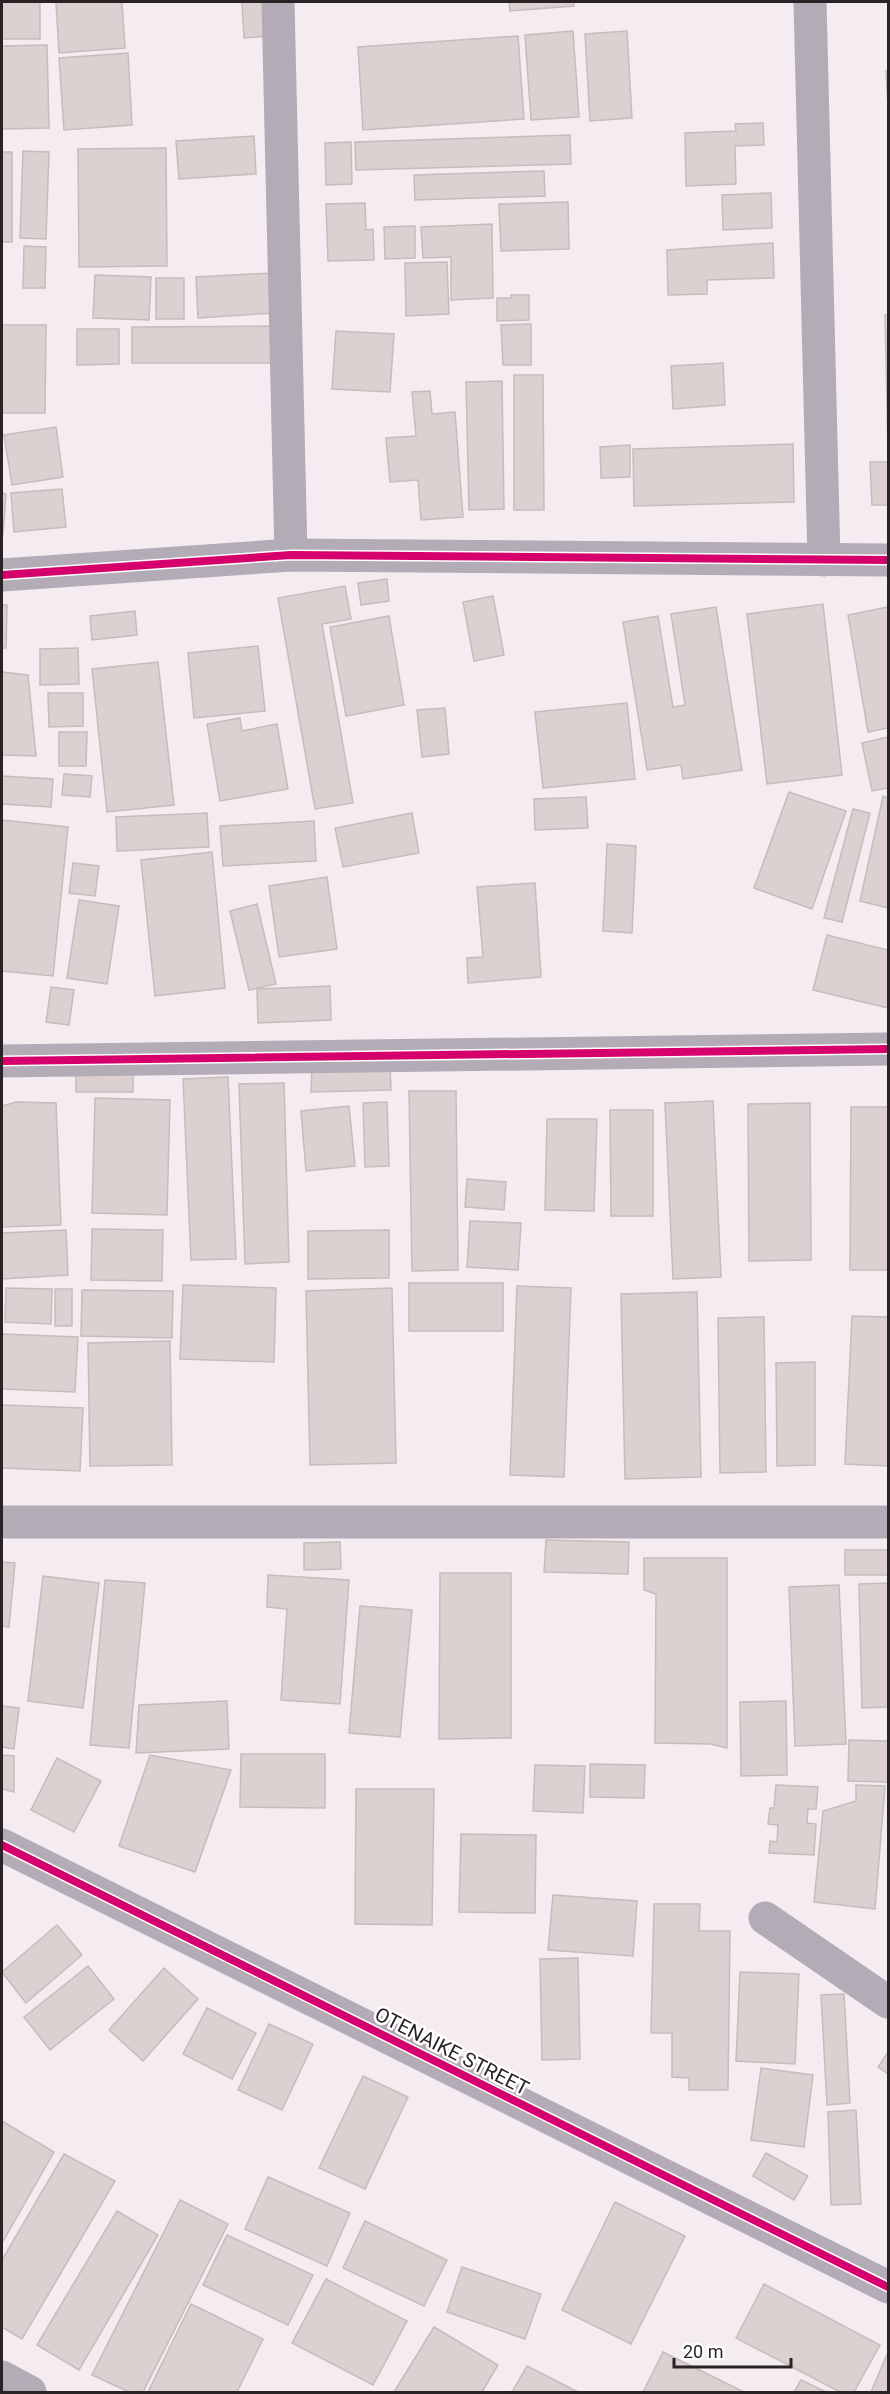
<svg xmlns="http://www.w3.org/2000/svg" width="890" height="2394" viewBox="0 0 890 2394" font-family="Roboto,sans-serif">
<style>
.building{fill:#ddd0d1;stroke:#c4bdbe;stroke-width:1.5}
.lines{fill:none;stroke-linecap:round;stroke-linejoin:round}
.minor{stroke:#b3abb6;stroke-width:33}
.cycleway-casing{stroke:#fff;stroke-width:11}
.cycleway{stroke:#d6006c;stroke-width:8}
.labels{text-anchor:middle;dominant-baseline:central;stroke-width:5;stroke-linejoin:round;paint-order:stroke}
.street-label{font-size:20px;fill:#292326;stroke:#fff}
</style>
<rect width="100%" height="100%" fill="#f4ecf0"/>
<g class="building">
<rect x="2" y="2" width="38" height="37"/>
<polygon points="56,2 122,2 125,48 59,53"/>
<polygon points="242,2 266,2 268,36 244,38"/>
<polygon points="509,2 574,2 574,6 510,11"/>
<polygon points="573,31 579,117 531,120 525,35"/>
<polygon points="627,31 632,118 590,121 585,34"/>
<polygon points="518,36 524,119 363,130 358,47"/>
<polygon points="47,45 49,128 2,129 2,46"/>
<polygon points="128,53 132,125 64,130 59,58"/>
<polygon points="886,71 888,71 888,107"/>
<polygon points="763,123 764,145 735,146 736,184 686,186 685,133 736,131 735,124"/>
<polygon points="570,135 571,164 356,170 355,142"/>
<polygon points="254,136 256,174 179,179 176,141"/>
<polygon points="351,142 352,184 326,185 325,143"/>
<polygon points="166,148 167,266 79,267 78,149"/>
<polygon points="23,151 49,152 46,239 20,238"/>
<rect x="2" y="152" width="10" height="90"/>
<polygon points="544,171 545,196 415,200 414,175"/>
<polygon points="771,193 772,228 723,230 722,195"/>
<polygon points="568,202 569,249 501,251 499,204"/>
<polygon points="365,203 366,230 373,229 374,260 328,261 326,204"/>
<polygon points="492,224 493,298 451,300 451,257 423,258 421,227"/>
<polygon points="415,226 415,258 385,259 384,227"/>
<polygon points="773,243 774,278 707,280 707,294 668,295 667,250"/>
<polygon points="24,246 46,247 45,288 23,288"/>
<polygon points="447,262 449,314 406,316 405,263"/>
<polygon points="272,273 274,313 198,318 196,277"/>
<polygon points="95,275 151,277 149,320 93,318"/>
<rect x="156" y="278" width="28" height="41"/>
<polygon points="511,295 529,295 529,320 497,321 497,298 512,298"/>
<polygon points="885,315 888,315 888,452"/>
<polygon points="531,324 531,365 503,365 501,325"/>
<polygon points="2,325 46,325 45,413 2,413"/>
<polygon points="277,326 277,363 132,363 132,327"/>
<polygon points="77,329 119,329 119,364 77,365"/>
<polygon points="336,331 394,334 390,392 332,389"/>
<polygon points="723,363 725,405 673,409 671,366"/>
<polygon points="514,375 543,375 544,510 514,510"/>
<polygon points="502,381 504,509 469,510 466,382"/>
<polygon points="430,391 432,414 455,412 463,517 421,520 418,480 390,482 386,438 416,436 412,392"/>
<polygon points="56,427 63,477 12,485 4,435"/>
<polygon points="793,444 794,502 634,506 633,449"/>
<polygon points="630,445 630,477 601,478 600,447"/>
<polygon points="870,462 888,462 888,505 872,505"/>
<polygon points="62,489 66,527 14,532 11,493"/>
<polygon points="2,493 6,494 3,534 2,534"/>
<polygon points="387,579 389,601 361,605 358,583"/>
<polygon points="345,586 351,619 322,624 353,803 315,809 278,598"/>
<polygon points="493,596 504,655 474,661 463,602"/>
<polygon points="823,604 842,775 767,784 747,614"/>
<polygon points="2,605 7,605 6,648 2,648"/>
<polygon points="716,607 742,770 683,779 681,765 647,770 623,622 658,616 673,707 685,705 671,614"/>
<polygon points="888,607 888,728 868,732 848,615"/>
<polygon points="135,611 137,635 92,640 90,616"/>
<polygon points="389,616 404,705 346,716 330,627"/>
<polygon points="258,646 265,711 194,718 188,653"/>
<polygon points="78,648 79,684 40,685 40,649"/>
<polygon points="158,662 174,805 107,812 92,669"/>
<polygon points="2,672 28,675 36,756 2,755"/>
<polygon points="48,693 83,693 83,726 49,727"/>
<polygon points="627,703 635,779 543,788 535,712"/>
<polygon points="445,708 449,754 422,757 417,710"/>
<polygon points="240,718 242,731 277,724 288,789 220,801 207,724"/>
<polygon points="59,732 87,732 86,766 59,766"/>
<polygon points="888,737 888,788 872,791 862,743"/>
<polygon points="64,774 92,776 90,797 62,795"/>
<polygon points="2,776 53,779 51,807 2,804"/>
<polygon points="789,792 846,811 812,909 754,888"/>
<polygon points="883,796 888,798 888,908 860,901"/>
<polygon points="586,797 588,828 535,830 534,799"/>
<polygon points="853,809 870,813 842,922 824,918"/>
<polygon points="207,813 209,847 117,851 116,817"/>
<polygon points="412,813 419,853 343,867 335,828"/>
<polygon points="2,820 68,827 53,976 2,971"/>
<polygon points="314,821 316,861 223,866 220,826"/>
<polygon points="607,844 636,846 632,933 603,931"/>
<polygon points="212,852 225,988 155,996 141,860"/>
<polygon points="73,863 99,866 95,896 69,893"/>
<polygon points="327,877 337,949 279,957 269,886"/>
<polygon points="535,883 541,977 468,983 467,958 483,957 477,887"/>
<polygon points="79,900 119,906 107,984 67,978"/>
<polygon points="257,904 276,984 249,990 230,911"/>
<polygon points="827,935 888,950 888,1008 813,990"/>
<polygon points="330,986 331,1020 258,1023 257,989"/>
<polygon points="51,987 74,990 69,1025 46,1022"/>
<polygon points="390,1066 391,1090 311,1092 312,1067"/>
<polygon points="133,1070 133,1092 76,1092 76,1071"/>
<polygon points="228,1077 236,1259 191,1260 183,1079"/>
<polygon points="284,1083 289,1262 245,1264 239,1084"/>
<polygon points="409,1091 456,1091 458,1270 412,1271"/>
<polygon points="95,1098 170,1100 167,1215 92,1213"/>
<polygon points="713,1101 721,1277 673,1279 665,1103"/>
<polygon points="16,1102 56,1103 61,1225 2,1227 2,1106"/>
<polygon points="387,1102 389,1166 365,1167 363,1103"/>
<polygon points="810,1103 811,1260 749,1261 748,1104"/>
<polygon points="349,1106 355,1166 306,1171 301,1111"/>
<polygon points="851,1107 888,1107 888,1270 850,1270"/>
<polygon points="610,1110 653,1110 653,1216 611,1216"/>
<polygon points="547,1119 597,1119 594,1211 545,1210"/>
<polygon points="467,1179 506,1182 504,1210 465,1207"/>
<polygon points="470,1221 521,1223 518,1270 467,1267"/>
<polygon points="92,1229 163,1230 162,1281 91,1280"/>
<polygon points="66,1230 68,1275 2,1279 2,1233"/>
<polygon points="389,1230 389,1278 308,1279 308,1231"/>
<rect x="409" y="1283" width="94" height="48"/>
<polygon points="183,1285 276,1288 274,1362 180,1359"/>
<polygon points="517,1286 571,1288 564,1477 510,1475"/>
<polygon points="6,1288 52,1289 51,1324 5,1322"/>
<polygon points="392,1288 396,1463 310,1465 306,1291"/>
<rect x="55" y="1289" width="17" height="37"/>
<polygon points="82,1290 173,1291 172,1338 81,1336"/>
<polygon points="697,1292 701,1477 625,1479 621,1294"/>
<polygon points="852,1316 888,1317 888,1466 845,1464"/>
<polygon points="764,1317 766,1472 720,1473 718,1318"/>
<polygon points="2,1334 78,1337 75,1392 2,1389"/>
<polygon points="170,1341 172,1465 90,1466 88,1343"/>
<polygon points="815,1362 815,1465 777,1466 776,1363"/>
<polygon points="2,1405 83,1408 80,1471 2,1468"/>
<polygon points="546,1540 629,1542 628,1574 544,1572"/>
<polygon points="340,1542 341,1569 304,1570 304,1543"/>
<rect x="845" y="1550" width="43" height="25"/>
<polygon points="644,1558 727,1558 727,1748 711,1744 655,1743 656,1594 644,1590"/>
<polygon points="2,1562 15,1563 9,1627 2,1626"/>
<polygon points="440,1573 511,1573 511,1738 439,1739"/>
<polygon points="268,1575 349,1580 340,1704 281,1700 287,1609 267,1607"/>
<polygon points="43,1576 99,1583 83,1708 28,1701"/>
<polygon points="105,1580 145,1583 129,1748 90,1745"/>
<polygon points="888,1583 888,1707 862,1708 859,1584"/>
<polygon points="839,1585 846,1744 795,1746 789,1587"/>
<polygon points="360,1606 412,1610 400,1737 349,1733"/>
<polygon points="227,1701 229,1749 136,1753 139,1705"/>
<polygon points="786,1701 787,1775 741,1776 740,1702"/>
<polygon points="2,1706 19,1708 14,1749 2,1747"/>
<polygon points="849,1740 888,1741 888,1782 848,1781"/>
<polygon points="241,1754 325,1754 325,1808 240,1807"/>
<polygon points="2,1755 14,1756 14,1792 2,1789"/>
<polygon points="150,1755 231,1770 195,1872 119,1846"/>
<polygon points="57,1758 101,1781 74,1832 31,1810"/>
<polygon points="590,1764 645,1765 644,1798 590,1797"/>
<polygon points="535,1765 585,1766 583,1813 533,1811"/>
<polygon points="776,1785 818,1787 816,1809 808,1809 807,1823 816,1824 814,1855 769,1853 770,1841 777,1842 778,1825 768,1824 770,1808 774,1808"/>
<polygon points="856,1785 885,1786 875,1909 814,1902 823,1811 856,1801"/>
<polygon points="356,1789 434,1789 432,1925 355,1924"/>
<polygon points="461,1834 536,1835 535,1913 459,1912"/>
<polygon points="553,1895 637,1901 633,1956 548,1950"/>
<polygon points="654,1904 700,1904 699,1931 730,1931 728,2090 689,2090 689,2078 672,2077 672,2033 651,2033"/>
<polygon points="57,1925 82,1955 26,2003 2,1972"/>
<polygon points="578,1958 580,2059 542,2060 540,1959"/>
<polygon points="88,1966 114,1999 50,2050 24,2017"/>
<polygon points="164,1968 198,1999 143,2061 109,2030"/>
<polygon points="740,1972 799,1974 795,2064 736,2061"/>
<polygon points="844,1994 850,2103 827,2105 821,1995"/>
<polygon points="207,2008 256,2033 232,2079 183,2054"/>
<polygon points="269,2024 313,2044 282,2110 238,2090"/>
<polygon points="888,2052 888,2074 878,2067"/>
<polygon points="761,2068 813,2075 804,2147 751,2140"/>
<polygon points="363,2076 408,2097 365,2189 319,2168"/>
<polygon points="856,2110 861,2204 831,2205 828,2112"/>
<polygon points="2,2121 54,2152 2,2243"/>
<polygon points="766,2153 808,2176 794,2200 753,2176"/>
<polygon points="64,2154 115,2181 22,2339 2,2327 2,2260"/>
<polygon points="268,2177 350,2213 327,2266 245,2229"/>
<polygon points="180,2200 228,2224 143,2392 129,2392 92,2375"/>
<polygon points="615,2202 685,2236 631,2344 562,2310"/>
<polygon points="117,2211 158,2235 79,2370 37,2345"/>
<polygon points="365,2221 447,2260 424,2306 343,2268"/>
<polygon points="227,2235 313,2275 288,2325 203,2285"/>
<polygon points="462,2267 541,2294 525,2339 447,2312"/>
<polygon points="326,2279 407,2321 373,2385 292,2343"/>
<polygon points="764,2284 880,2345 854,2392 840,2392 736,2338"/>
<polygon points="191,2304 263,2339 237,2392 148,2392"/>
<polygon points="434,2327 498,2365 482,2392 394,2392"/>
<polygon points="663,2352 744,2392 643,2392"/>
<polygon points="888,2352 888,2392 871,2392"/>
<polygon points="527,2366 578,2392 512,2392"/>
<polygon points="801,2380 826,2392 794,2392"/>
</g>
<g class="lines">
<g class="minor">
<polyline points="278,2 291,555"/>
<polyline points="810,2 824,560"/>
<polyline points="2,575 291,555 888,560"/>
<polyline points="2,1061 888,1049"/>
<polyline points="2,1522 888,1522"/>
<polyline points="2,1845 888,2287"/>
<polyline points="765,1918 888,2002"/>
<polyline points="2,2377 30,2392"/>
</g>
<g class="cycleway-casing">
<g id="cycleway">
<polyline points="2,575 291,555 888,560"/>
<polyline points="2,1061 888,1049"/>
<polyline points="2,1845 888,2287"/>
</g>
</g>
<use href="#cycleway" class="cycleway"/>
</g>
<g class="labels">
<g class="street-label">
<text transform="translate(452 2051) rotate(27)">OTENAIKE STREET</text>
</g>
</g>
<rect width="890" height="2394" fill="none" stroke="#292326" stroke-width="6"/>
<path d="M674 2358v9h117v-9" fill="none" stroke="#292326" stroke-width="3"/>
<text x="683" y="2358" font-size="18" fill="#292326" stroke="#ffffff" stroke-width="4.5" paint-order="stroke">20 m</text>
</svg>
